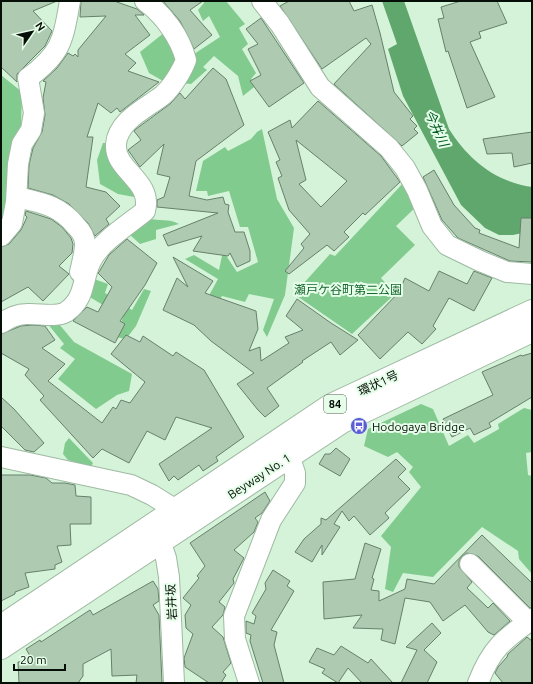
<svg xmlns="http://www.w3.org/2000/svg" width="533" height="684" viewBox="0 0 533 684" font-family="Ubuntu,'Noto Sans JP',sans-serif">
<style>
.green{fill:#82cb8f}
.water{fill:#5fa76d}
.building{fill:#aecbb2;stroke:#66816a;fill-rule:evenodd}
.lines{fill:none;stroke-linecap:round;stroke-linejoin:round}
.minor-casing{stroke:#9ebaa2;stroke-width:22}
.primary-casing{stroke:#9ebaa2;stroke-width:24}
.minor{stroke:#fff;stroke-width:20}
.primary{stroke:#fff;stroke-width:22}
.labels{text-anchor:middle;dominant-baseline:central;stroke-width:4;stroke-linejoin:round;paint-order:stroke}
.shield{fill:#e6fee9;stroke:#48574b;stroke-width:1}
.shield-label{font-size:11px;font-weight:bold;fill:#050f07}
.park-label{font-size:12px;fill:#186630;stroke:#e6fee9}
.street-label{font-size:12px;fill:#050f07;stroke:#e6fee9}
.poi-label{font-size:12px;fill:#050f07;stroke:#e6fee9;text-anchor:start}
.water-label{font-size:13px;font-style:italic;fill:#015923;stroke:#e6fee9}
</style>
<rect width="100%" height="100%" fill="#d5f3d9"/>
<g class="green">
<polygon points="203,1 226,1 245,24 239,28 248,44 242,49 256,73 251,79 258,84 243,96 238,76 214,56 203,67 207,70 191,84 179,83 194,54 220,37 209,16 203,21 198,10 204,3"/>
<polygon points="165,32 180,62 163,81 149,73 140,52"/>
<polygon points="1,75 22,92 21,127 6,214 1,220"/>
<polygon points="262,129 277,199 294,228 285,295 267,337 263,330 274,299 249,294 245,302 222,296 215,308 206,301 218,279 185,259 194,255 219,270 223,251 237,272 258,262 248,227 240,227 229,191 208,196 207,191 196,191 203,161 225,147 228,151 251,139 257,132"/>
<polygon points="103,143 111,143 138,191 134,197 118,194 100,184 97,160"/>
<polygon points="406,180 418,205 396,226 415,245 381,278 395,294 352,334 294,294 330,254 335,256"/>
<path d="M148,218c11,4 21,0 31,6l-23,6v9l-16,5 -12,-11z"/>
<polygon points="94,279 108,284 105,293 132,310 144,289 151,291 136,326 126,339 116,337 123,317 88,296"/>
<polygon points="47,323 59,324 74,342 132,374 129,391 117,395 96,409 58,379 75,359 60,348 64,344"/>
<polygon points="421,404 433,409 449,446 468,435 474,443 499,429 498,424 524,408 532,410 532,452 526,453 528,475 532,476 532,574 519,559 518,551 482,527 433,577 403,573 393,592 385,589 391,547 381,536 421,487 409,472 413,467 397,452 388,457 364,446 368,429"/>
<polygon points="69,438 93,463 91,467 68,460 63,454 65,443"/>
</g>
<path class="water" d="M382,1h22l45,128c20,31 45,52 83,58v44l-19,4h-14l-14,-7 -24,-23 -58,-109 -15,-47 9,-5z"/>
<g class="building">
<polygon points="1,1 57,1 33,11 52,31 45,46 17,74 17,82 1,67"/>
<polygon points="81,1 114,1 137,9 144,15 135,15 150,35 125,54 136,63 128,71 159,82 120,112 117,108 111,113 98,103 87,137 93,137 86,187 106,192 120,206 106,219 109,224 95,236 88,223 69,204 53,195 28,188 29,165 33,148 42,132 45,115 43,98 46,82 43,81 57,68 68,53 73,56 75,54 78,57 78,50 106,16 80,17"/>
<polygon points="163,1 203,1 190,10 212,35 194,49 180,21"/>
<polygon points="289,1 349,1 354,11 372,5 380,33 394,92 413,116 410,119 417,126 414,129 418,133 402,146 334,84 371,44 366,38 322,69 280,6"/>
<polygon points="461,1 497,1 507,23 479,32 481,38 470,42 495,97 467,108 448,51 446,52 438,19 444,18 441,7"/>
<polygon points="261,18 304,83 269,107 250,81 261,75 248,49 258,44 246,29"/>
<polygon points="213,68 226,79 244,125 196,161 189,196 207,200 223,197 225,204 229,205 228,212 235,232 244,232 250,251 250,261 237,267 230,253 228,256 193,251 202,236 168,246 163,235 218,213 157,207 157,200 164,197 170,177 157,174 164,144 140,167 128,150 141,140 134,131 136,129 170,104 180,93 185,99"/>
<path d="M318,101l63,55 19,26 -35,33 -2,-2 -19,19 5,5 -15,14 -7,-6 -38,29 -4,-3 19,-23 -3,-4 9,-10 -21,-24 -11,-32 4,-2 -6,-14 4,-2 -12,-28 22,-12 2,8zM296,140l51,41 -26,26 -22,-23 7,-4z"/>
<polygon points="532,132 532,163 514,167 512,153 487,154 483,139"/>
<polygon points="434,170 454,205 475,228 480,230 479,233 519,248 521,218 532,218 532,262 510,261 458,238 442,220 423,177"/>
<polygon points="26,211 51,219 62,227 71,238 73,244 72,253 59,266 69,274 43,301 28,287 1,302 1,247 9,244 21,230 27,217 25,215"/>
<polygon points="127,239 157,263 145,285 120,321 125,324 115,343 73,321 87,307 98,312 112,287 98,273 99,272 109,255"/>
<polygon points="173,257 213,281 205,293 256,311 258,329 249,351 260,347 261,361 289,343 285,337 303,330 286,316 297,299 331,323 358,340 340,355 331,342 302,361 303,362 267,388 279,406 265,417 258,410 237,384 254,373 211,341 194,325 163,310 177,278 188,287"/>
<polygon points="439,271 467,284 474,271 492,278 474,311 449,298 433,326 436,329 422,344 408,332 380,359 358,335 399,292 405,278 429,291"/>
<polygon points="32,325 45,326 55,340 42,348 65,364 48,381 102,423 113,407 116,409 121,400 130,403 145,382 111,354 126,335 140,342 143,336 173,356 176,352 204,370 244,437 216,457 218,461 203,471 199,465 178,480 174,476 169,481 159,464 212,428 176,417 165,440 147,431 129,463 102,449 93,458 40,400 44,396 25,375 29,369 1,353 1,334 21,326"/>
<polygon points="532,353 532,397 489,423 491,427 474,435 470,428 452,437 443,419 493,395 482,372 521,355 522,356"/>
<polygon points="1,397 14,409 44,443 34,452 25,450 1,426"/>
<polygon points="336,448 350,459 340,476 319,464 325,454 330,454"/>
<polygon points="396,459 406,469 398,477 410,489 385,513 389,518 370,535 354,516 349,521 342,511 334,524 340,527 322,555 322,545 312,562 295,552 304,539 321,524 321,518 326,520"/>
<polygon points="1,475 30,475 46,478 52,483 65,483 75,485 76,496 91,497 91,524 70,524 71,545 57,546 62,562 55,565 55,569 25,573 29,587 15,592 15,594 1,601"/>
<polygon points="265,492 270,501 262,513 255,518 258,522 254,532 234,550 244,558 233,579 234,583 219,602 225,607 223,615 212,627 223,637 231,663 223,672 226,675 221,683 209,683 185,667 184,658 193,634 186,628 185,615 191,605 183,598 199,578 197,576 205,566 190,543"/>
<polygon points="482,535 532,583 532,608 530,608 478,556 467,553 462,556 459,561 459,567 472,582 467,588 488,608 493,603 510,621 494,635 488,632 465,605 443,621 430,602 405,598 395,644 381,640 383,629 353,628 362,615 324,619 323,582 355,579 365,543 381,549 372,578 374,579 371,590 379,591 379,601 405,589 407,579 434,584"/>
<polygon points="273,570 290,581 287,586 294,591 271,630 277,632 274,645 284,683 263,683 250,641 251,635 246,633 246,621 254,624 256,616 252,613 266,589 265,583"/>
<polygon points="153,581 158,589 159,601 153,605 159,615 162,683 136,683 137,675 112,676 111,649 83,664 83,676 78,683 19,683 18,662 33,661 26,649 40,640 41,642 90,610 93,615"/>
<polygon points="432,623 441,633 424,650 437,662 427,683 401,683 417,650 406,647"/>
<polygon points="527,637 532,641 532,683 503,683 495,673 498,667 507,657 508,654"/>
<polygon points="341,646 368,663 371,659 393,683 362,683 348,668 338,683 322,673 325,669 309,662 317,648 334,655"/>
</g>
<g class="lines">
<g class="minor-casing">
<g id="minor">
<polyline points="262,1 280,24 320,87 389,148 405,168 417,190 432,226 447,245 480,261 507,272 532,274"/>
<path d="M17,197c25,6 42,8 59,29 5,5 9,11 9,18 0,9 -3,19 -5,28"/>
<path d="M1,236l11,-13 4,-21 2,-38 4,-20 9,-14 3,-17 -6,-35c34,-25 35,-38 42,-77"/>
<path d="M1,323c9,-5 16,-9 26,-9 12,-1 28,4 39,-2 20,-13 16,-34 25,-51 9,-19 38,-37 54,-50 8,-31 -31,-40 -29,-67 2,-24 31,-36 47,-49 9,-8 19,-24 23,-35 -6,-23 -22,-45 -41,-59"/>
<polyline points="1,457 131,485 152,495 176,510"/>
<polyline points="155,527 166,558 169,577 174,683"/>
<polyline points="470,564 528,622"/>
<polyline points="249,683 235,639 234,616 271,520 295,483 295,473 284,441"/>
<path d="M478,683c13,-34 25,-43 54,-64"/>
</g>
</g>
<g class="primary-casing">
<g id="primary">
<polyline points="1,626 331,405 532,311"/>
<polyline points="1,648 342,422 532,331"/>
</g>
</g>
<use href="#minor" class="minor"/>
<use href="#primary" class="primary"/>
</g>
<defs>
<g id="bus-disc" transform="scale(0.9)"><circle r="9.5" fill="#5c5ed6" stroke="#e6fee9"/><path d="M-5-6H5V4H4V6H2V4H-2V6H-4V4H-5ZM-3.5-4V0h7V-4ZM-3.5 1.2v1.5H-2V1.2ZM2 1.2v1.5H3.5V1.2Z" fill="#fff"/></g>
</defs>
<g fill-rule="evenodd">
<use href="#bus-disc" x="359" y="426"/>
</g>
<g class="labels">
<rect class="shield" x="324" y="395" width="22" height="18" rx="3"/>
<g class="shield-label">
<text x="335" y="404">84</text>
</g>
<g class="park-label">
<text x="348" y="289">瀬戸ケ谷町第二公園</text>
</g>
<g class="street-label">
<text transform="translate(378 383) rotate(-25)">環状1号</text>
<text transform="translate(259 476) rotate(-33)">Beyway No. 1</text>
<text transform="translate(171 602) rotate(-93)">岩井坂</text>
</g>
<g class="poi-label">
<text x="372" y="426">Hodogaya Bridge</text>
</g>
<g class="water-label">
<text transform="translate(437 128) rotate(65)">今井川</text>
</g>
</g>
<rect width="533" height="684" fill="none" stroke="#050f07" stroke-width="4"/>
<g transform="translate(32 32) rotate(56)" stroke="#e6fee9" stroke-width="3" paint-order="stroke">
<path d="M0-3L7 15L0 10L-7 15Z" fill="#050f07"/>
<text y="-6" font-size="11" font-weight="bold" text-anchor="middle" fill="#050f07">N</text>
</g>
<path d="M14 664v6h51v-6" fill="none" stroke="#050f07" stroke-width="2"/>
<text x="20" y="664" font-size="12" fill="#050f07" stroke="#e6fee9" stroke-width="3" paint-order="stroke">20 m</text>
</svg>
